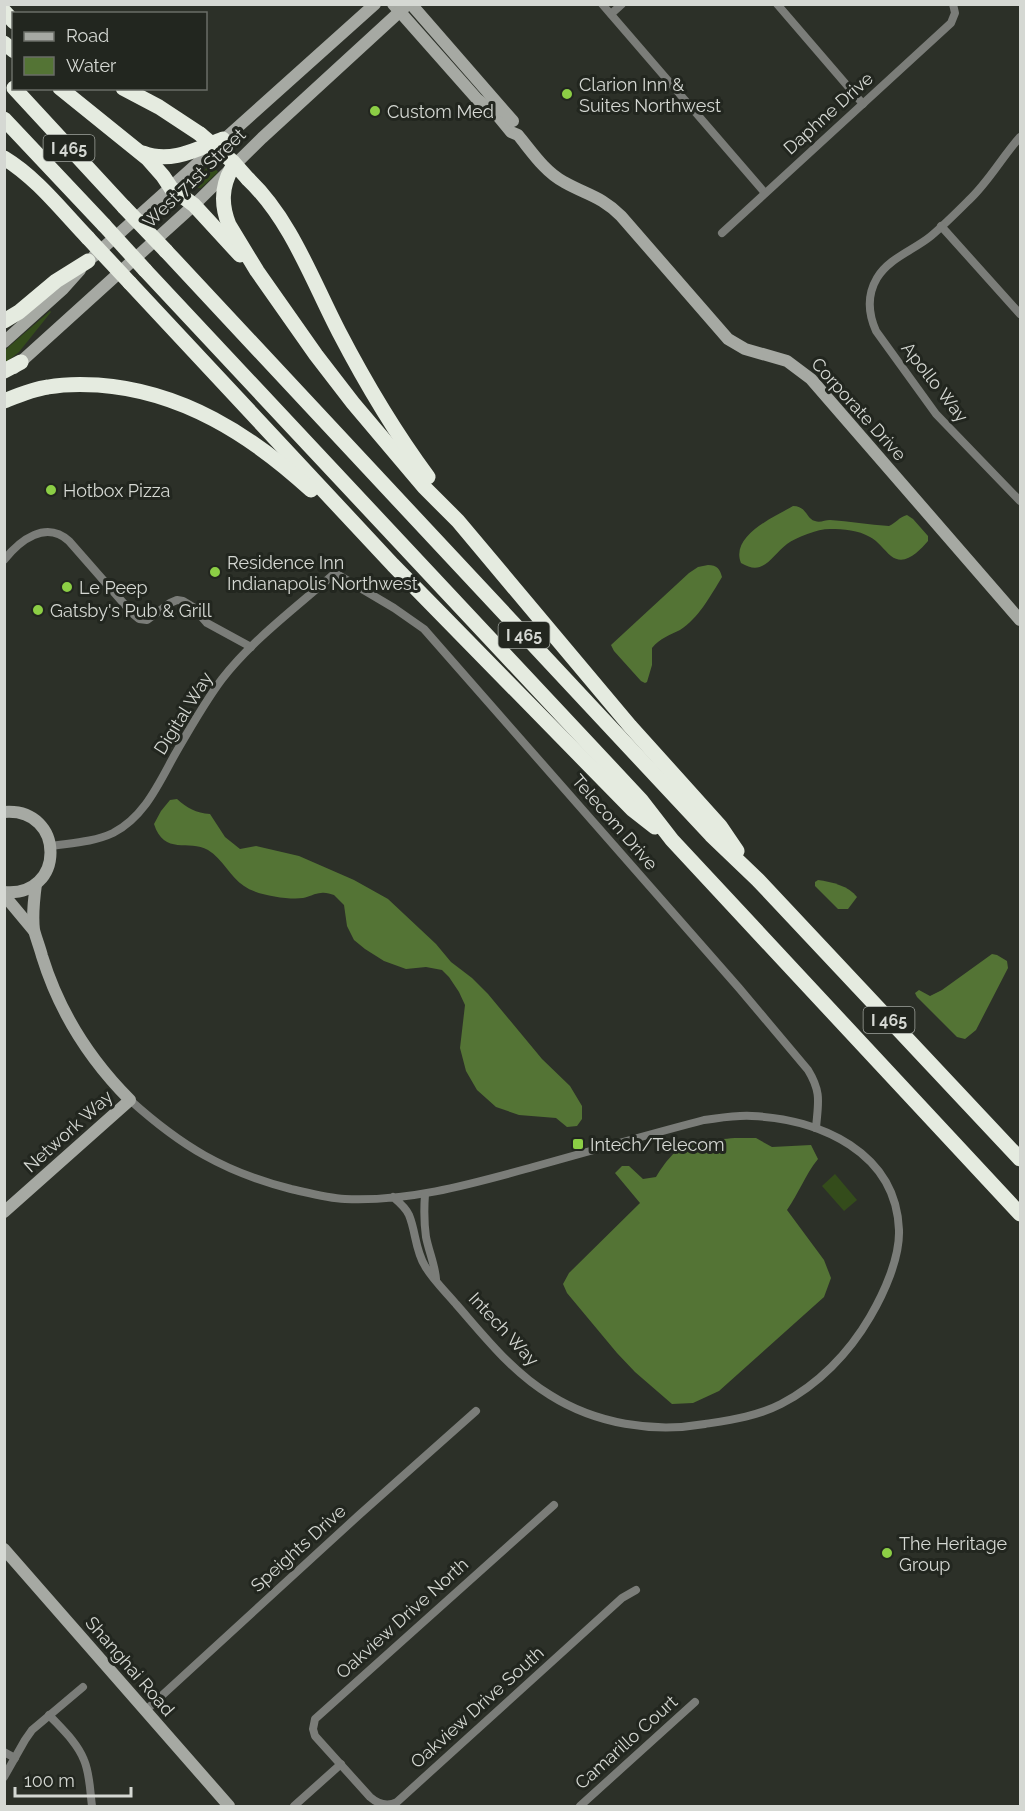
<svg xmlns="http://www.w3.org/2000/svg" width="1025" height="1811" viewBox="0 0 1025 1811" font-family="Raleway,sans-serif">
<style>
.green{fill:#344c1b}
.water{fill:#547435}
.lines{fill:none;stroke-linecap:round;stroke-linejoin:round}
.street{stroke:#7b7d79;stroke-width:8}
.secondary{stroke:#a6a9a3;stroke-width:12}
.highway{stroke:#e5ebe0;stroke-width:15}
.highway-bridge{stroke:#e5ebe0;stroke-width:15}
.poi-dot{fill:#8cce45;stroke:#22261f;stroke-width:2}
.labels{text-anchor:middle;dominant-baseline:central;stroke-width:6;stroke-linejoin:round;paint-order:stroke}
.shield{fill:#22261f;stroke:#9fa39d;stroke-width:1.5}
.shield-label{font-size:16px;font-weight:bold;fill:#d5d8d3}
.poi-label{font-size:18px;fill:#d5d8d3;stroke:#22261f;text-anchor:start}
.street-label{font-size:18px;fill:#d5d8d3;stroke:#22261f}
</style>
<rect width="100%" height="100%" fill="#2c3028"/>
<g class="green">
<polygon points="211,164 218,172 201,188 196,188 193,185 194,180"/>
<polygon points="50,311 51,312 19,352 5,363 4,351"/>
<polygon points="835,1174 857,1200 844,1211 822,1186"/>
</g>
<g class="water">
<path d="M793,506c14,0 13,13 22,15 5,2 10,-1 15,-1 19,1 39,5 59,6 7,-3 10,-9 18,-11l6,4 15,17v5c-9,10 -23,26 -37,15 -7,-6 -13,-15 -21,-19 -12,-7 -26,-8 -40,-8 -13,0 -33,8 -43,15 -16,12 -23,33 -46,19 -11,-27 33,-46 52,-57z"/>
<path d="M708,565c9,0 12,4 14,12 -11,18 -24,42 -42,53 -10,5 -20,8 -28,18v17l-5,17 -2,1 -4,-2 -27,-30 -3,-6 78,-72 9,-6z"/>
<path d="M177,799c10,9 19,14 33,15l15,23 15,12 16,-3 43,10 55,24 34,19 48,45 15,18 21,16 16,16 54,65 28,27 12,20v13l-5,7 -10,1 -11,-9 -37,-3 -23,-8 -19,-17 -11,-19 -6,-23 5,-43 -6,-13 -10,-15 -7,-7 -16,-3 -20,2 -22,-8 -19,-12 -11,-9 -7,-14 -3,-21 -10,-10c-4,-1 -9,-3 -13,-2 -6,0 -12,4 -18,5 -15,2 -47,-3 -59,-12 -14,-9 -21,-27 -36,-36 -19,-11 -44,6 -54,-26l7,-13 9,-11z"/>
<path d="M818,880c14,2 31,6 39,17l-9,12h-10l-23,-23v-4z"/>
<polygon points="992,954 997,955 1007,961 1008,968 976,1030 965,1039 957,1037 917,997 915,993 919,990 930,996 942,990"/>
<path d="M735,1138h21l16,9 39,-2 7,14c-13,16 -19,34 -31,51l37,50 7,18 -7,19 -105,94 -26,12 -21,1 -37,-32 -18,-19 -50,-60 -4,-9 6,-11 71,-70 -25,-30 7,-7h7l14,13 13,-2c25,-40 36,-35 79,-39z"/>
</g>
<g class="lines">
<g class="street">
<polyline points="602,4 765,193"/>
<polyline points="777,4 863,104"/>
<polyline points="611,14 622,4"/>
<path d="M1020,137c-18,20 -32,46 -52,64 -12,12 -24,24 -37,35 -17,14 -42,22 -54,42 -10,17 -9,35 -1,53l60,83 84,87"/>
<polyline points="941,226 1020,314"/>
<polyline points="722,233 951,23 955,13 953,4"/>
<path d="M4,560c16,-20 42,-40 65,-19l64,73 6,5 8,1 23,-17 7,-3 6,1 10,6 14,16 44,24"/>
<path d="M51,846c20,-3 43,-4 62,-13 31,-16 45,-48 61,-77 15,-26 30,-53 48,-77 32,-41 75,-72 113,-106l59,35 30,21 315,359 69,82c14,23 10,33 8,58"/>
<path d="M130,1100c51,46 94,72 161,89 18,4 36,9 54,10 64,3 126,-15 188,-32 57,-16 114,-32 171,-47 16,-2 32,-5 48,-4 68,3 144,36 147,114 1,28 -15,63 -29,87 -21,36 -52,68 -89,87 -23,12 -51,16 -76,20 -52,9 -109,0 -155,-29 -38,-23 -65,-58 -94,-91 -10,-12 -23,-24 -31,-38 -10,-16 -9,-34 -16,-51 -3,-7 -10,-13 -16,-18"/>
<path d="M425,1194c-1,14 -1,29 1,43 3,15 9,28 10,42"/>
<path d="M554,1505l-239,214 -2,10 2,7 55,61c8,7 17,10 27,5l225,-204 14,-8"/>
<polyline points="145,1711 359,1515 476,1411"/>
<path d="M49,1715c12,13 28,27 35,45 6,14 6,31 8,46"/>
<polyline points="4,1752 15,1758"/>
<polyline points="4,1777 25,1740 32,1730 83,1687"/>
<polyline points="294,1806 341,1764"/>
<polyline points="580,1806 695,1702"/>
</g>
<g class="secondary">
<path d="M393,4l84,95 20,16 14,17 7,3c14,17 27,37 46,47 23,13 37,14 57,34l107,123 17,10 42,12 24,18 209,241"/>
<polyline points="411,4 513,121"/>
<polyline points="94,256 375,4"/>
<polyline points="4,342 63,289 80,270"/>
<polyline points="14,368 194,205 262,138 408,4"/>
<path d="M4,812c62,-5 62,86 0,80"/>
<polyline points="4,895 34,931"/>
<path d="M4,1212l126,-112c-41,-41 -71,-89 -88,-144 -2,-8 -6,-18 -8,-26 -2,-16 0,-31 2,-46"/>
<polyline points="4,1549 229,1806"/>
</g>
<g class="highway">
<polyline points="4,11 14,22"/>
<polyline points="4,43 14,51"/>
<polyline points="14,88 124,207"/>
<polyline points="60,88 148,159 163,176 171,188 194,205 240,255"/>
<polyline points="123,88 159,107 200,134"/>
<polyline points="4,119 104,225"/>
<path d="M143,153c28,11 54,-4 80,-14"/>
<path d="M4,158c33,20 58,53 84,80"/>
<path d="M232,168c-11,19 -11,37 -3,57l28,46 59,84 37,48 71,84 34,34 172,205 90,100 17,25"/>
<path d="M248,179c43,41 64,101 91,153 26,50 55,99 89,145"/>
<polyline points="166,251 711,835 758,880 1020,1159"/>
<polyline points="145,270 641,800 672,840 1020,1214"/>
<polyline points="130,283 393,565 632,809 655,827"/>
<polyline points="4,321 19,312 56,281 88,261"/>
<polyline points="4,371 21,362"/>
<path d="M4,401c15,-6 29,-12 44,-14 16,-3 34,-3 50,-2 84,6 153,50 213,105"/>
</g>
<g class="highway-bridge">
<polyline points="200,134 233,162 248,179"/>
<polyline points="124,207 166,251"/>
<polyline points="104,225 145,270"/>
<polyline points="88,238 130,283"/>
</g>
</g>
<g class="poi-dot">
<circle cx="567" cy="94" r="6"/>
<circle cx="375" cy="111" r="6"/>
<circle cx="51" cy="490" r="6"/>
<circle cx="215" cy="572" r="6"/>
<circle cx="67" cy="587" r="6"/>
<circle cx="38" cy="610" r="6"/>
<rect x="572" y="1138" width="12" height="12" rx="3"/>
<circle cx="887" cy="1553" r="6"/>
</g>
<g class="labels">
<g class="shield">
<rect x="43.5" y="135" width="51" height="26" rx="4.5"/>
<rect x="498.5" y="622" width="51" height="26" rx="4.5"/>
<rect x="863.5" y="1007" width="51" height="26" rx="4.5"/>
</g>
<g class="shield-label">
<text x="69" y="148">I 465</text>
<text x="524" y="635">I 465</text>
<text x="889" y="1020">I 465</text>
</g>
<g class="poi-label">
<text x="579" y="84">Clarion Inn &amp;<tspan x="579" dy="21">Suites Northwest</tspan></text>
<text x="387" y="111">Custom Med</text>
<text x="63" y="490">Hotbox Pizza</text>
<text x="227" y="562">Residence Inn<tspan x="227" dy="21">Indianapolis Northwest</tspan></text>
<text x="79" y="587">Le Peep</text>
<text x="50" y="610">Gatsby's Pub &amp; Grill</text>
<text x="590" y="1144">Intech/Telecom</text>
<text x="899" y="1543">The Heritage<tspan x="899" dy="21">Group</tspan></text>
</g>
<g class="street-label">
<text transform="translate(828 113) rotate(-42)">Daphne Drive</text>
<text transform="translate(194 178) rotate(-44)">West 71st Street</text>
<text transform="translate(935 382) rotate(52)">Apollo Way</text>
<text transform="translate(859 409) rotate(48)">Corporate Drive</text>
<text transform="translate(183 713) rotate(-58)">Digital Way</text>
<text transform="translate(615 822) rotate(49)">Telecom Drive</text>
<text transform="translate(68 1131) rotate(-42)">Network Way</text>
<text transform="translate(504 1329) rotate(47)">Intech Way</text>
<text transform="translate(298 1548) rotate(-42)">Speights Drive</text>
<text transform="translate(402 1618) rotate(-42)">Oakview Drive North</text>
<text transform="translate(130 1666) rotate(49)">Shanghai Road</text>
<text transform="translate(477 1707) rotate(-42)">Oakview Drive South</text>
<text transform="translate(626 1742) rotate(-42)">Camarillo Court</text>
</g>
</g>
<rect width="1025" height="1811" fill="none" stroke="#d5d8d3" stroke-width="12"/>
<rect x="12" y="12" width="195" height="78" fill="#22261f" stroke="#6a6d67" stroke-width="1.5"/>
<rect x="24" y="32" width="30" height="9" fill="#a6a9a3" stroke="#6a6d67" stroke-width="1.5"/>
<text x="66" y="42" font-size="18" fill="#d5d8d3">Road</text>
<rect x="24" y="57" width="30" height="18" fill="#547435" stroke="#6a6d67" stroke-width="1.5"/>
<text x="66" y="72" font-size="18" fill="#d5d8d3">Water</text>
<path d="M15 1787v9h116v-9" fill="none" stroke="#d5d8d3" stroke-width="3"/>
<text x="24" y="1787" font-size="18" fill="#d5d8d3" stroke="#22261f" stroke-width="4.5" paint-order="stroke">100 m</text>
</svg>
